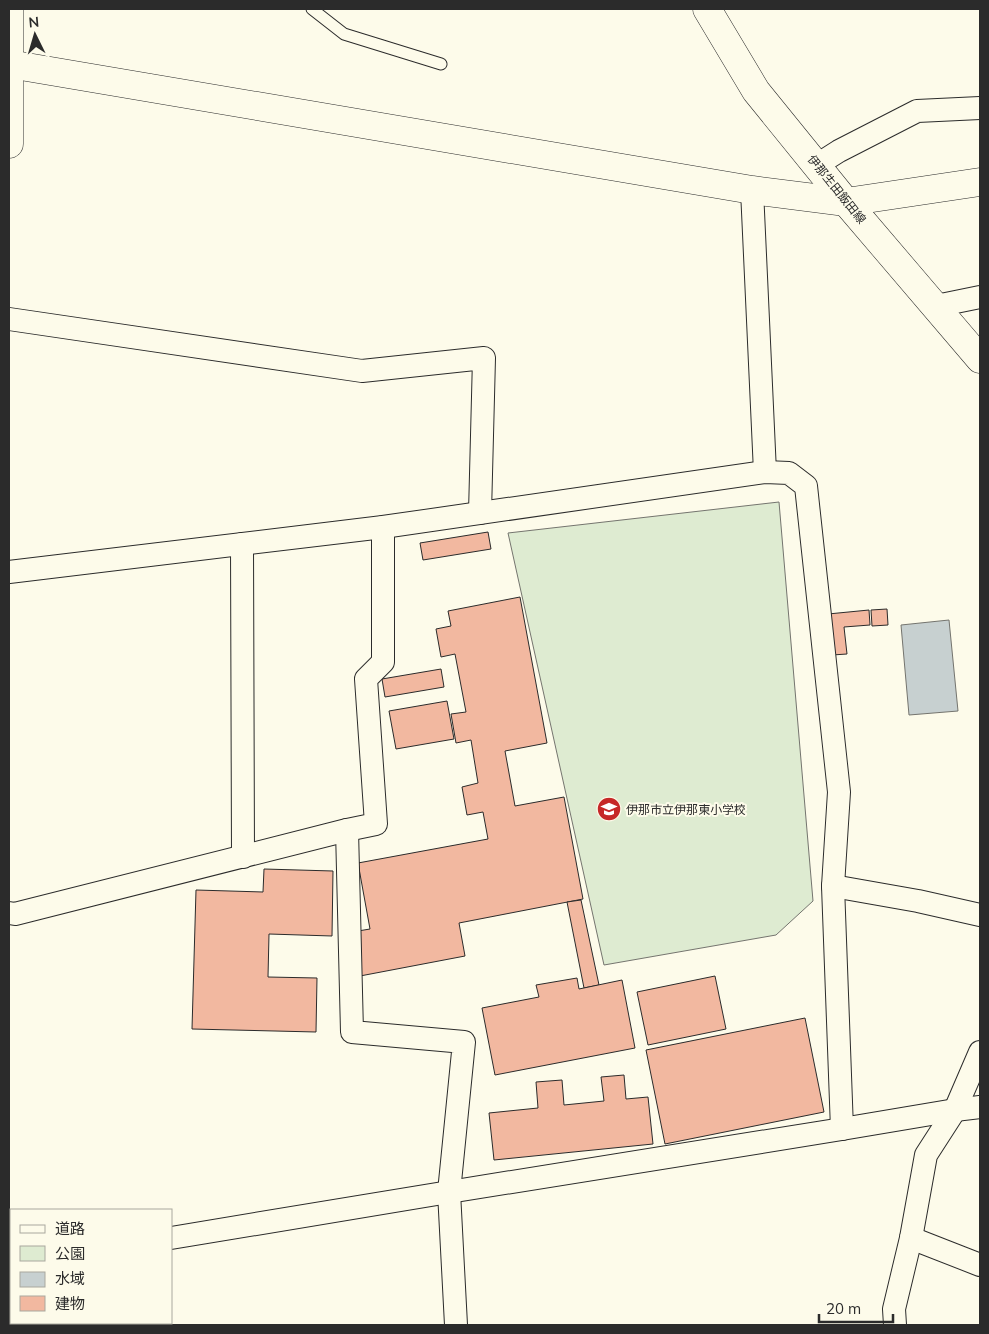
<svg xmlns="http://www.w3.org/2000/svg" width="989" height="1334" viewBox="0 0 989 1334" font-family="Mulish,'Noto Sans JP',sans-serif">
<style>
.green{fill:#deebd1;stroke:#74746e}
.water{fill:#c7d0d0;stroke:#74746e}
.building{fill:#f2b8a0;stroke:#2b2b2b}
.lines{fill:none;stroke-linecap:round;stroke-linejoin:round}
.service-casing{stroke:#2b2b2b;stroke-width:13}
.minor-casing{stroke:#2b2b2b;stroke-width:24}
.tertiary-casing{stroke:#2b2b2b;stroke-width:29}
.primary-casing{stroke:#2b2b2b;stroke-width:29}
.service{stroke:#fdfbea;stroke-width:11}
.minor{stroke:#fdfbea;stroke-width:22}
.tertiary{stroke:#fdfbea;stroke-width:28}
.primary{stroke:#fdfbea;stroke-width:28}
.labels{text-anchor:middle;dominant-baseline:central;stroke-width:4;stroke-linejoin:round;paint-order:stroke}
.street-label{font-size:12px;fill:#2b2b2b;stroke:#fdfbea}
.poi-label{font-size:12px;fill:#2b2b2b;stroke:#fdfbea;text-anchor:start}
</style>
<rect width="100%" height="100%" fill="#fdfbea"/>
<polygon class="green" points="779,502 813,901 776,935 604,965 508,533"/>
<polygon class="water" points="949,620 958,711 909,715 901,625"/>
<g class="building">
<polygon points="488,532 491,549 423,560 420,543"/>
<polygon points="520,597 547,743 505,751 515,806 564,797 583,899 459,923 465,956 360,976 352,932 370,929 358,863 488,839 483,812 467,815 462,787 478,783 471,740 456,743 451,714 466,712 455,654 441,657 436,629 451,626 448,611"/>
<polygon points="887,609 888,625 872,626 871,610"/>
<polygon points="869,610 870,625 844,627 847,654 832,655 828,614"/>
<polygon points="441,669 444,687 385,697 382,679"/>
<polygon points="447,701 454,739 396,749 389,711"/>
<polygon points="264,869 333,871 332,936 269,934 268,977 317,978 316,1032 192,1029 196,890 263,892"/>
<polygon points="581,900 599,985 584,988 567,902"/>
<polygon points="715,976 726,1029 648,1045 637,992"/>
<polygon points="577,978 579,989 622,980 635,1048 495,1075 482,1008 539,997 536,985"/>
<polygon points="805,1018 824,1112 665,1144 646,1050"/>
<polygon points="624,1075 626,1099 648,1097 653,1144 494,1160 489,1113 538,1108 536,1082 562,1080 564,1105 604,1101 601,1077"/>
</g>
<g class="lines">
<g class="service-casing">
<polyline id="service" points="312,9 344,34 441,64"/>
</g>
<g class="minor-casing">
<g id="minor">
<polyline points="817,165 839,151 917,111 980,108"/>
<polyline points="752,190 765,472"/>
<polyline points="936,306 980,297"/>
<polyline points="9,319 362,371 484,358 480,513"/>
<polyline points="242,544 243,857"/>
<polyline points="9,572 383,527 765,472 789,473 806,486 839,792 833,886 842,1129"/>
<polyline points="347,830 352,1032 464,1042 449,1192 456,1325"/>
<polyline points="833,886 918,901 980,915"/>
<polyline points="9,913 15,914 347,830 376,824 366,679 383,662 383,527"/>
<polyline points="171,1238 449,1192 842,1129 955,1110 980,1107"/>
<polyline points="911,1238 980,1265"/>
<polyline points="9,1265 11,1265"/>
<polyline points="895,1325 894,1309 911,1238 926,1155 955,1110 980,1052"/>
</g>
</g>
<g class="tertiary-casing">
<g id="tertiary">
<polyline points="9,64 752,190 846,202 980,182"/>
<polyline points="9,144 9,9"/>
<polyline points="9,1309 9,1325"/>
</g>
</g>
<g class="primary-casing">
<polyline id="primary" points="707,9 756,91 846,202 980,359"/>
</g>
<use href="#service" class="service"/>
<use href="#minor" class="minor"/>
<use href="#tertiary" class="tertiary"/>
<use href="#primary" class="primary"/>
</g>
<defs>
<g id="school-disc" transform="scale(1.25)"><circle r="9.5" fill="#c62828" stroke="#fdfbea"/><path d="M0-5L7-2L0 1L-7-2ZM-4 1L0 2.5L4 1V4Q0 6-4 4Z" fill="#fff"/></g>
</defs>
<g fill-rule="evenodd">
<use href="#school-disc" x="609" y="809"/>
</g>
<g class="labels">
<g class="street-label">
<text transform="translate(837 189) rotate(51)">伊那生田飯田線</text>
</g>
<g class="poi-label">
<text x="626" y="809">伊那市立伊那東小学校</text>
</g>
</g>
<rect width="989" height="1334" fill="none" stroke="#2b2b2b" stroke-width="20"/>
<rect x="10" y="1209" width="162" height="115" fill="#fdfbea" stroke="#a9a89e"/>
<rect x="20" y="1225" width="25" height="8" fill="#fdfbea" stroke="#a9a89e"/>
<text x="55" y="1234" font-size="15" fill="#2b2b2b">道路</text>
<rect x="20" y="1246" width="25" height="15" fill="#deebd1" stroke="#a9a89e"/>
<text x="55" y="1259" font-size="15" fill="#2b2b2b">公園</text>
<rect x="20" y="1272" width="25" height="15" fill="#c7d0d0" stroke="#a9a89e"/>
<text x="55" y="1284" font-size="15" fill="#2b2b2b">水域</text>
<rect x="20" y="1296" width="25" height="15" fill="#f2b8a0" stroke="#a9a89e"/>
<text x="55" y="1309" font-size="15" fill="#2b2b2b">建物</text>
<g transform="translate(35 35) rotate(355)" stroke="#fdfbea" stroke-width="4" paint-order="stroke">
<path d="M0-4L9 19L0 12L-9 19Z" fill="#2b2b2b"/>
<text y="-8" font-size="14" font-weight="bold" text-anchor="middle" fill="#2b2b2b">N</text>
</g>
<path d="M819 1314v8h74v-8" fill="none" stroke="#2b2b2b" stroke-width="2.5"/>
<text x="826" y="1314" font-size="15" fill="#2b2b2b" stroke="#fdfbea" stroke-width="4" paint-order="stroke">20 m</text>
</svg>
